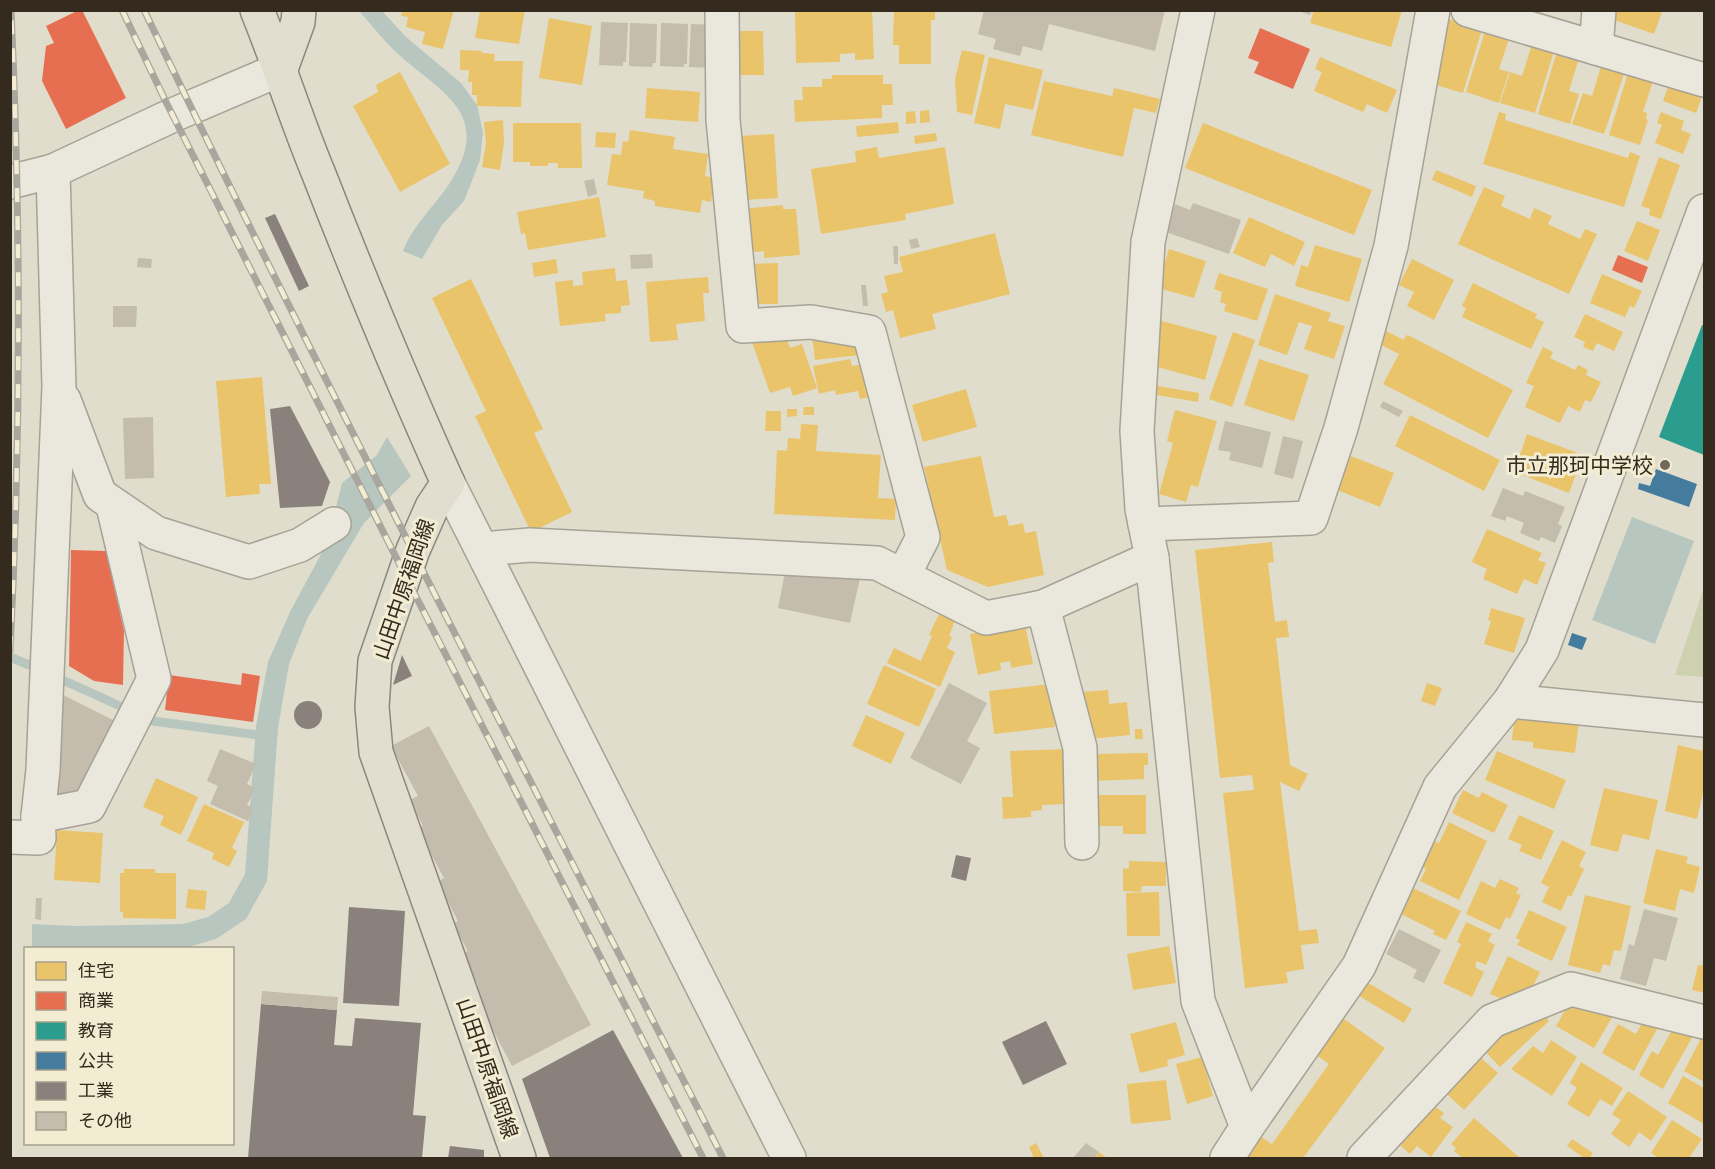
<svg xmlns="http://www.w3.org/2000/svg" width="1715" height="1169" viewBox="0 0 1715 1169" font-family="'PT Serif','Noto Sans JP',serif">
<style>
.green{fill:#cdd1af}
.water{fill:#b7c7bf}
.homes{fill:#e9c46a}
.shops{fill:#e76f51}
.schools{fill:#2a9d8f}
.public{fill:#457b9d}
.industry{fill:#8a817c}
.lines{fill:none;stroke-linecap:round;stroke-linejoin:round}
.stream{stroke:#b7c7bf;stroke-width:9}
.building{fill:#c4bcad}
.minor-casing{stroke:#a6a295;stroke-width:36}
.major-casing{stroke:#8c877c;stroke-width:36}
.minor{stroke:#eae7dd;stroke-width:33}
.major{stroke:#e1decf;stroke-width:33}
.rail-casing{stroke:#a9a69d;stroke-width:7}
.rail{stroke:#f2ecd2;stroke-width:4.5;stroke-dasharray:14;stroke-linecap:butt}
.poi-dot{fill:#71695b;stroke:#f2ecd2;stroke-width:2}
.labels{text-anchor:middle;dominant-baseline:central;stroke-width:6;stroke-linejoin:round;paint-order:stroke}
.poi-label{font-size:21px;fill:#342b1e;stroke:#f2ecd2;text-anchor:end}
.street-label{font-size:21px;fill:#342b1e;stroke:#f2ecd2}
</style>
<rect width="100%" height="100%" fill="#e1ddcc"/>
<polygon class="green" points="1704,587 1704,677 1675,675"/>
<g class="water">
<path d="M359,11h23l24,26 55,46 16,22 6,27 -3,28 -16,41 -22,24 -20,34 -19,-8c11,-29 36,-48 51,-75 38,-66 -18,-86 -58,-124 -14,-13 -25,-28 -37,-41z"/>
<polygon points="387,437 411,476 364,523 307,619 289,664 278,728 267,881 246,919 216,939 185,948 32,948 32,924 76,926 183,924 208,917 229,903 245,874 256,726 268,662 290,612 327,543 342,483 377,455"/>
<polygon points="1632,517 1694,541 1655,644 1592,620"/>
</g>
<g class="homes">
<polygon points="403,10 454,10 443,49 422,44 425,32 406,27 408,17 401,16"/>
<polygon points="480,10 525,10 519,44 475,38"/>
<polygon points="872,10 874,59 855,60 855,53 840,54 840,62 796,63 795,12"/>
<polygon points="894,10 935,10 935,20 931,20 931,64 899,64 899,45 893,45"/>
<polygon points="1314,10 1402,10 1391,47 1310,23"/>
<polygon points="1614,10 1656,10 1662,12 1654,34 1611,19"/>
<polygon points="549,18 592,26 582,85 539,78"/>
<polygon points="1449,19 1482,29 1463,93 1429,83"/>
<polygon points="1486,28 1510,36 1499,69 1509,72 1499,103 1466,92"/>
<polygon points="734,31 763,31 764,75 735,75"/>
<polygon points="1533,41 1555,48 1535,113 1500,103 1510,72 1522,76"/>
<polygon points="1558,48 1580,55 1569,91 1579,94 1570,124 1538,114"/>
<polygon points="460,50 482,51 482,53 495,54 494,61 523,61 521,107 477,106 477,95 472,95 472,82 468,82 469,70 460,70"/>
<polygon points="962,50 985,55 972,115 957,112 955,79"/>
<polygon points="989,57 1043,70 1033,110 1005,104 1000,129 974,123"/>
<polygon points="1320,57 1397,90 1387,113 1367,104 1363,112 1314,91 1322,72 1315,69"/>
<polygon points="1603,60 1626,68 1604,134 1572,124 1583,93 1592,96"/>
<polygon points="400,72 450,164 400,192 353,106 378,92 376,85"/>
<polygon points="1628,73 1653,81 1643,112 1647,113 1646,119 1648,120 1640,145 1609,135"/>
<polygon points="832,75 883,75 883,84 892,84 893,105 882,105 882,118 795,122 794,100 803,100 802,87 822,87 822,79 832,79"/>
<polygon points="1671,79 1704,91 1696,113 1663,101"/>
<polygon points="1044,81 1112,96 1114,88 1160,99 1156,113 1134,108 1123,157 1031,135"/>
<polygon points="647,88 700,92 698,122 645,118"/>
<polygon points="929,110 930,122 920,123 920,111"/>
<polygon points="915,111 916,123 906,124 906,112"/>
<polygon points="1499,112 1506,114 1505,120 1628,158 1630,152 1640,156 1624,207 1483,164"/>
<polygon points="1661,112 1684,121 1681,130 1691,134 1683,154 1655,143 1662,125 1657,123"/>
<polygon points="503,120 504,143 500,170 482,167 486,143 484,122"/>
<polygon points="898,122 899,133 857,137 856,126"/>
<polygon points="513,123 581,123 582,168 558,168 558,163 548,163 548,166 530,166 530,162 513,162"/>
<polygon points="1203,123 1372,190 1354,235 1185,168"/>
<polygon points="630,130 675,137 673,149 708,154 705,176 715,178 711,202 702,200 700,213 655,206 655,201 643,198 644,191 607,185 612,154 621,155 623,141 628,142"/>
<polygon points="596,132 616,133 615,148 595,147"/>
<polygon points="936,133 937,141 915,144 914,136"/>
<polygon points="774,134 778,198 745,200 741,136"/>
<polygon points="877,147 879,158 945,147 954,204 905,214 906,220 821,234 811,169 856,162 855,151"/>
<polygon points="1659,157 1680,165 1661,219 1649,215 1650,209 1641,206"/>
<polygon points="1436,170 1476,186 1472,197 1432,180"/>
<polygon points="1484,187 1505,196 1501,206 1530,219 1534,208 1552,216 1548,224 1580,239 1585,229 1597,234 1569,294 1458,244"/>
<polygon points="599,197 606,237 528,250 525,233 521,234 517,212"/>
<polygon points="783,205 783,209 796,209 800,255 764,258 764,251 746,253 742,209"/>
<polygon points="1249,217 1305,242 1294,266 1271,254 1265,267 1233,253"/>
<polygon points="1637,221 1660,230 1648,261 1624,251"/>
<polygon points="995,233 1010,294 932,314 936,329 900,338 893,310 886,312 881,294 888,292 884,276 903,272 899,257"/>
<polygon points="1315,245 1362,259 1349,302 1295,286 1301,265 1308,267"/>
<polygon points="1169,249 1206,261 1194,298 1162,289 1160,295 1155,294"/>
<polygon points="556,259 558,273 534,277 532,263"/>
<polygon points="1412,259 1454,280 1434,320 1407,306 1414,292 1399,285"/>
<polygon points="778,263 778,304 745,304 744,264"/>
<polygon points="615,268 616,281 627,280 630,305 621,306 621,313 605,314 606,321 560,326 555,282 573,280 573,286 583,285 582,272"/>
<polygon points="1219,273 1268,289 1257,321 1224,311 1226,304 1220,302 1222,292 1214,289"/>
<polygon points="1602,274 1642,291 1634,308 1630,306 1625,317 1590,303"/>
<polygon points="708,277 709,293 703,293 705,321 676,324 678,340 650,342 646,282"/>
<polygon points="471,279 543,429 534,433 572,512 531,532 475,416 486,411 432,298"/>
<polygon points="1473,283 1537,314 1535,318 1544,322 1531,349 1462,317 1466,308 1462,306"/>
<polygon points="1275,294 1331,313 1328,321 1345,326 1334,359 1304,349 1312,326 1299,322 1287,355 1258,345"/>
<polygon points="1585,314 1623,332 1614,351 1597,343 1593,351 1583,347 1585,342 1574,337"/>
<polygon points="1155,319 1217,336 1205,380 1154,366"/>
<polygon points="1384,330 1404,340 1406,335 1414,338 1513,390 1488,438 1383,384 1399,354 1377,343"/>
<polygon points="784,331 790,348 802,344 817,388 793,396 790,387 770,393 752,342"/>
<polygon points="1233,332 1255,340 1232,407 1209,399"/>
<polygon points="812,335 858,344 860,355 815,360"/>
<polygon points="1543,347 1553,352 1550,358 1575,370 1578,365 1588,370 1586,375 1601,382 1591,402 1585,400 1580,412 1568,406 1560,423 1525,407 1534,386 1526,383"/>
<polygon points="850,359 852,366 863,364 870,397 860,399 858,391 836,395 835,390 819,394 813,366"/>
<polygon points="1259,359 1309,375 1294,421 1244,405"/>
<polygon points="262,377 271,484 259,484 260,494 226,497 216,381"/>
<polygon points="1152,385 1199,393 1198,402 1151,394"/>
<polygon points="966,389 977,427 923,442 912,405"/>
<polygon points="804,407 814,407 814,415 803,415"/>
<polygon points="787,409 797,409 797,416 787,417"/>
<polygon points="1175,410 1217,421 1198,487 1191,485 1186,502 1159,494 1173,443 1167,441"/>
<polygon points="766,411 781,411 781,431 765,431"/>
<polygon points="1410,415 1500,460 1484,491 1395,446"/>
<polygon points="801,424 818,425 816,451 881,455 878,498 896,499 895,520 774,514 777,450 787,451 788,438 800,439"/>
<polygon points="1527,434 1583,455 1569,493 1514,472"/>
<polygon points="981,456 994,517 1006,515 1009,526 1023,523 1025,533 1036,531 1044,575 988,587 947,570 924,467"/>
<polygon points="1351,456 1394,473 1380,507 1337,490"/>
<polygon points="1487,529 1542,553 1538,560 1546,563 1537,585 1524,579 1517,594 1483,579 1487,569 1472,562"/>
<polygon points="1272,542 1274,562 1268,563 1275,622 1287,620 1289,637 1276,638 1290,765 1308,774 1299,791 1280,782 1299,931 1317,929 1319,943 1301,945 1304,969 1286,972 1288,983 1245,988 1223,793 1254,790 1252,775 1220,778 1195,550"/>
<polygon points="1491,608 1525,618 1514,653 1484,644 1491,621 1488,620"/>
<polygon points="939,614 955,621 949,636 952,637 947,648 955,652 940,687 887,663 894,648 921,661 932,636 929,635"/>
<polygon points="1025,624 1033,664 1011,668 1010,661 1000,663 1001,670 978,675 970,634"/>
<polygon points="884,665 936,689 919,727 867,704"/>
<polygon points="1427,683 1442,688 1435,706 1421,701"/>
<polygon points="1050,684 1055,727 994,734 989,691"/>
<polygon points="1108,690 1109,704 1127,702 1130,735 1091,739 1081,692"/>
<polygon points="1531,711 1579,721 1575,753 1533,748 1533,742 1512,740 1514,719 1530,721"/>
<polygon points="866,715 905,733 891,764 852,746"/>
<polygon points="1135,729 1142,729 1143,739 1135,739"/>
<polygon points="1703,743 1704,793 1703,793 1697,819 1665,811 1678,745 1702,751"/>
<polygon points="1068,749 1068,804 1042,805 1042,810 1031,811 1031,817 1003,819 1002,797 1013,797 1010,751"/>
<polygon points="1497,751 1566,780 1554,809 1485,780"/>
<polygon points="1148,753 1148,765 1144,765 1144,779 1092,781 1092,754"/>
<polygon points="156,778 198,797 181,835 160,825 164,816 143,807"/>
<polygon points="1604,788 1658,800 1649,840 1623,834 1618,852 1590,845"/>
<polygon points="1463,790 1479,798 1482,792 1508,805 1494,833 1452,813"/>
<polygon points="1093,795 1146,795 1146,834 1123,834 1123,826 1093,826"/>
<polygon points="204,804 244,822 232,848 237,851 229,867 212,859 214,853 187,841"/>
<polygon points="1519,815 1554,831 1541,860 1519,851 1522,845 1508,839"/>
<polygon points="1449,822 1487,841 1459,900 1420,881 1426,869 1422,867 1434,841 1439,843"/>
<polygon points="57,830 103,833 100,883 54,880"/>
<polygon points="1562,840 1586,852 1579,866 1584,869 1571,897 1568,895 1561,911 1542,902 1549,887 1541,883"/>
<polygon points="1656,849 1688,857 1686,863 1700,867 1694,893 1680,889 1675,911 1643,903"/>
<polygon points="1129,861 1166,862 1166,886 1142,886 1141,892 1123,891 1123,868 1129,869"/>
<polygon points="124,869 155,869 155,873 176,873 176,919 123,918 123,912 120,912 120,873 124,873"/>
<polygon points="1500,879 1519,888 1516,893 1521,895 1510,919 1506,917 1500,930 1466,914 1481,881 1495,888"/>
<polygon points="1413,888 1461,911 1446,940 1433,934 1435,931 1401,914"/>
<polygon points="188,889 207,891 205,910 186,908"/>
<polygon points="1159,892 1160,936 1127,936 1126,893"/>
<polygon points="1585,895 1631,906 1621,951 1614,950 1610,966 1603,964 1600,973 1568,965"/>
<polygon points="1529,910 1567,927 1552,961 1517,945 1520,940 1516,938"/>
<polygon points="1466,922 1492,934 1488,941 1495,945 1486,965 1477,961 1475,967 1484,972 1472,997 1443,983 1461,944 1457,942"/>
<polygon points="1169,946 1176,983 1133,990 1127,954"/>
<polygon points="1508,956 1540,972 1533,986 1502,999 1490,994"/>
<polygon points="1698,965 1704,966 1704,993 1692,990"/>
<polygon points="1365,981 1412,1009 1404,1023 1356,994"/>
<polygon points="1571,1000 1614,1014 1594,1048 1556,1026"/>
<polygon points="1648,1012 1662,1020 1634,1071 1602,1053 1618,1024 1636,1034"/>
<polygon points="1538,1014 1543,1014 1549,1021 1500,1067 1479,1045 1520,1020 1525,1025"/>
<polygon points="1341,1017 1385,1048 1303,1158 1252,1158 1245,1154 1258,1135 1272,1144 1329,1064 1315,1054"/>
<polygon points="1176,1022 1185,1055 1167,1060 1168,1066 1140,1073 1130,1034"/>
<polygon points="1675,1025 1693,1036 1663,1089 1639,1075 1652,1051 1658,1055"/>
<polygon points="1704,1033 1704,1082 1684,1071"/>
<polygon points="1551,1040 1577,1057 1552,1096 1511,1069 1533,1046 1543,1053"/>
<polygon points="1472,1050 1498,1073 1464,1110 1438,1086"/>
<polygon points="1202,1057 1213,1096 1187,1104 1176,1064"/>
<polygon points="1581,1062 1623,1088 1612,1106 1600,1099 1589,1117 1567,1104 1577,1088 1570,1083"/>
<polygon points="1683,1076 1704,1088 1704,1124 1668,1103"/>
<polygon points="1166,1080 1171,1120 1131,1124 1127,1084"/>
<polygon points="1628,1091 1667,1117 1651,1141 1639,1132 1629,1147 1611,1134 1621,1120 1612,1114"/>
<polygon points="1424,1099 1444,1113 1440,1118 1453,1127 1431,1157 1417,1146 1410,1154 1393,1139"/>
<polygon points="1474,1118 1520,1158 1463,1158 1454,1151 1456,1148 1451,1144"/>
<polygon points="1672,1120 1702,1139 1689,1158 1659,1158 1651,1153"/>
<polygon points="1572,1139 1593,1153 1589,1158 1584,1158 1567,1146"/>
<polygon points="1036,1143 1044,1158 1034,1158 1029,1147"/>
<polygon points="1099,1152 1107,1158 1094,1158"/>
</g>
<g class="shops">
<polygon points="79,10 82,10 126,98 66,129 42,81 46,46 54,43 46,26"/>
<polygon points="1260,28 1310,49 1293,89 1254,73 1259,62 1248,58"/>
<polygon points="1618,255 1648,267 1642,283 1612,270"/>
<polygon points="71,550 106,551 124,631 123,685 94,681 69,666"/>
<polygon points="242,673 260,676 253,722 165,710 169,675 241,685"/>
</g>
<polygon class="schools" points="1702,325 1704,326 1704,455 1659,437"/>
<g class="public">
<polygon points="1656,469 1697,484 1689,507 1638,489 1639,483 1650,486"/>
<polygon points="1572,633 1587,638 1582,650 1568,645"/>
</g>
<g class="industry">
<polygon points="275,214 309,286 299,291 265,218"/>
<polygon points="290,406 330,482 322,506 280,508 270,409"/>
<polygon points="402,655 412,676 393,685"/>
<circle cx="308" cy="715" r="14"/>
<polygon points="956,855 971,858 966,881 951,877"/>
<polygon points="349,907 405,911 399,1006 343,1003"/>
<polygon points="261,1004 337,1010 334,1045 352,1046 355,1018 421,1023 413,1115 426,1116 422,1158 248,1158"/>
<polygon points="1046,1021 1067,1064 1023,1085 1002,1042"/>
<polygon points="613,1030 683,1158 550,1158 522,1079"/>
<polygon points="450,1146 484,1150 484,1158 448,1158"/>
</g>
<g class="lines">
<g class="stream">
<polyline points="10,657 41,670"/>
<polyline points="54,676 153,721 266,736"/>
</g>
</g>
<g class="building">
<polygon points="984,10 1165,10 1155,51 1049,24 1042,51 1023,46 1020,56 993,49 996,39 978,34"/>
<polygon points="1295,10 1312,10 1310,15"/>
<polygon points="601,22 628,23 626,62 623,62 623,66 599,65"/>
<polygon points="630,23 657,24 656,63 653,63 652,67 629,66"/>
<polygon points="661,23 688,24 687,64 684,64 684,67 660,66"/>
<polygon points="691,24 718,25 713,68 689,67"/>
<polygon points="594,179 597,194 588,197 584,181"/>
<polygon points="1193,203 1241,220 1229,254 1166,232 1175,204 1190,210"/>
<polygon points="917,238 920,247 911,249 909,240"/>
<polygon points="893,246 898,246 898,264 894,264"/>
<polygon points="652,254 653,268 631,269 630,255"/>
<polygon points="138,258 152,259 151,268 137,267"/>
<polygon points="861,285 866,285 868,306 863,306"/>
<polygon points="113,306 137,306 136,327 113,327"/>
<polygon points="1383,401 1403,411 1399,417 1380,407"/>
<polygon points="153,417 154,478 125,479 123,418"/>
<polygon points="1225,421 1271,432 1262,468 1229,460 1231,452 1218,450"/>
<polygon points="1283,436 1303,441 1293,479 1274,474"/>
<polygon points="1503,488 1523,496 1525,491 1565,507 1558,524 1562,526 1555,543 1541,537 1539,541 1520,533 1524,523 1507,516 1505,521 1491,516"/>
<polygon points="787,562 862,569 850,623 778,608"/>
<polygon points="949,683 987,703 967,741 980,748 961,784 910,758"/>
<polygon points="59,693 117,722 83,795 54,798 55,785 58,786 62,727 57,727"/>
<polygon points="429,726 591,1025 512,1066 471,989 478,985 461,954 468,951 453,924 458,921 437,882 444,878 417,829 423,826 410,800 418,796 391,746"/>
<polygon points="220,749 256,764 247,784 255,788 247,805 254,808 248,821 210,804 218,786 207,781"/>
<polygon points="36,898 42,898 41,920 35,919"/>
<polygon points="1644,909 1678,918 1666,961 1654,958 1646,986 1620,979 1629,944 1634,946"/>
<polygon points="1399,929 1441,950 1424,983 1413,978 1417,970 1386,954"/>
<polygon points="262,991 338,997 337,1010 261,1004"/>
<polygon points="1086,1143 1099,1152 1094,1158 1073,1158"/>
</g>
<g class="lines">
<g class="minor-casing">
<g id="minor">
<polyline points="722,10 723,120 743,326 811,322 869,332 923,537 903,576"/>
<polyline points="1198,10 1148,242 1137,431 1142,509 1152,558 1198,1001 1247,1127"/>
<polyline points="1468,10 1704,80"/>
<polyline points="1596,48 1599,10"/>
<polyline points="10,182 53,171"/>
<polyline points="64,400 100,495 156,533 249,562 300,545 334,524"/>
<polyline points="448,483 789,1158"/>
<polyline points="1145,524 1311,518 1341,428 1391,246 1433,10"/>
<polyline points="482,549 530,545 877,563 986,618 1043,607 1152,558"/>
<polyline points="1043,607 1080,748 1082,843"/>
<polyline points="1510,701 1704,720"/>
<polyline points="38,816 89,806 154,679 113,506"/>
<polyline points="10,837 39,838 38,816 43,770 59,387 53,171 173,115 281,69"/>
<polyline points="1227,1158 1247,1127 1359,966 1440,787 1510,701 1542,650 1704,211"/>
<polyline points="1364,1158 1492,1021 1571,989 1704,1022"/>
</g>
</g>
<g class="major-casing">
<g id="major">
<path d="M257,10c22,54 39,109 61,162 41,105 84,209 130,311l-16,24 -19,43 -38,111 -3,46 4,45 143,406"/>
<polyline points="281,69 298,22 299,10"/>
</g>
</g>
<use href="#minor" class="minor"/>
<use href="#major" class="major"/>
<g class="rail-casing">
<g id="rail">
<polyline points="122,10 165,100 405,575 703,1158"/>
<path d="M144,10c186,387 385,766 579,1148"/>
<path d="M10,650c11,-213 11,-426 1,-640"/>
</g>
</g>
<use href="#rail" class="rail"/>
</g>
<circle class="poi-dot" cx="1665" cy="465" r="6"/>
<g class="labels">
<g class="poi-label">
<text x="1653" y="465">市立那珂中学校</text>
</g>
<g class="street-label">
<text transform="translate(403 589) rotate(-71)">山田中原福岡線</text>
<text transform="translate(488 1068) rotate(71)">山田中原福岡線</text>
</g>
</g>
<rect width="1715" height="1169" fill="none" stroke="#342b1e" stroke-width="24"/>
<rect x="24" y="947" width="210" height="198" fill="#f2ecd2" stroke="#a69f8a" stroke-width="1.5"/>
<rect x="36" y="962" width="30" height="18" fill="#e9c46a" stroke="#a69f8a" stroke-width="1.5"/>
<text x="78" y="977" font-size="18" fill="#342b1e">住宅</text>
<rect x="36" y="992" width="30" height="18" fill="#e76f51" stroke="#a69f8a" stroke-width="1.5"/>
<text x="78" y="1007" font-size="18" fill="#342b1e">商業</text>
<rect x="36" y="1022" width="30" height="18" fill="#2a9d8f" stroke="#a69f8a" stroke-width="1.5"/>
<text x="78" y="1037" font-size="18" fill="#342b1e">教育</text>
<rect x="36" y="1052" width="30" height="18" fill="#457b9d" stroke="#a69f8a" stroke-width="1.5"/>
<text x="78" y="1067" font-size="18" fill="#342b1e">公共</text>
<rect x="36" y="1082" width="30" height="18" fill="#8a817c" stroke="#a69f8a" stroke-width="1.5"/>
<text x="78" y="1097" font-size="18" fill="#342b1e">工業</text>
<rect x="36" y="1112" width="30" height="18" fill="#c4bcad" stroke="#a69f8a" stroke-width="1.5"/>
<text x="78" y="1127" font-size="18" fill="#342b1e">その他</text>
</svg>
